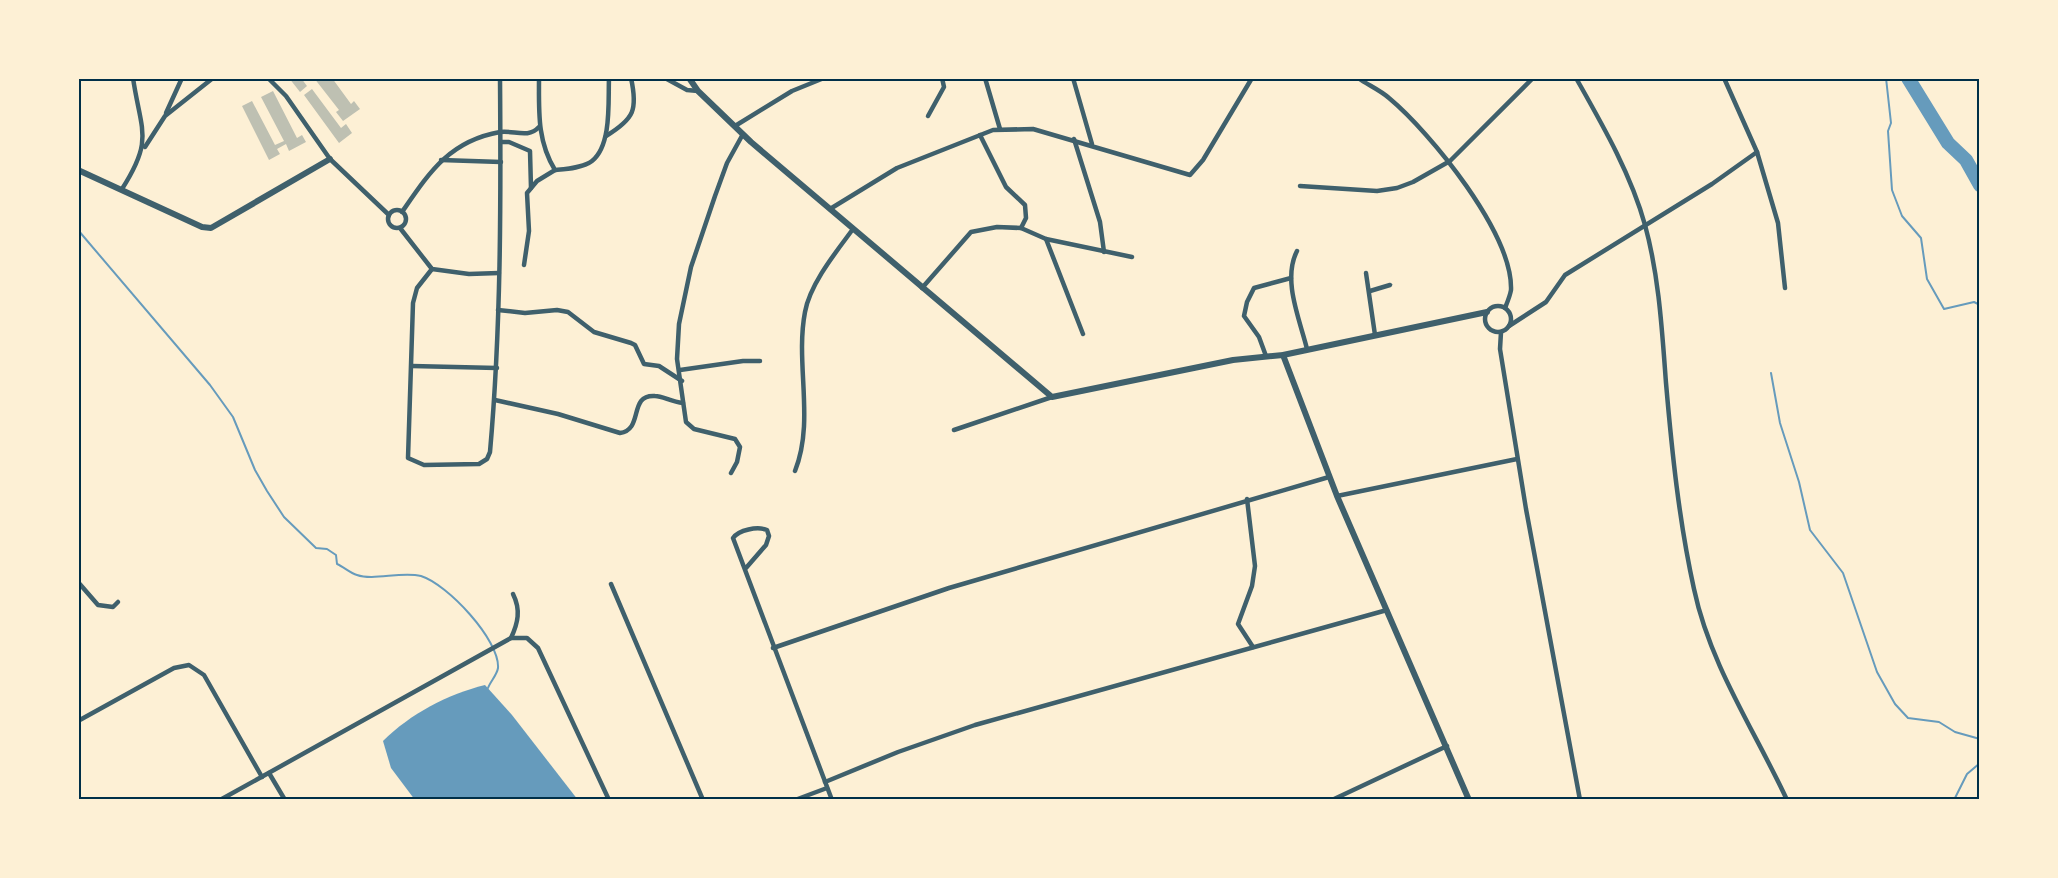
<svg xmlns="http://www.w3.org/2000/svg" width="2058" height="878" viewBox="0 0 2058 878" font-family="'Alegreya Sans',sans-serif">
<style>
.water{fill:#669bbc}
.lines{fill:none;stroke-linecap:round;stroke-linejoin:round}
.stream{stroke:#669bbc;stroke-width:2}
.river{stroke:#669bbc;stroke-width:14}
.building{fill:#bec0b2}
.minor{stroke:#3f606c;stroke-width:4.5}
.tertiary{stroke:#3f606c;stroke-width:6}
.neatline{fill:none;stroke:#003049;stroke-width:2}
</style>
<rect width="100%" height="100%" fill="#fdf0d5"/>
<path class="water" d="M485,685l27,30 66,85h-163l-24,-32 -8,-27c27,-27 65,-47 102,-56z"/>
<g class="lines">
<g class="stream">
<polyline points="1886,78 1891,123 1888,131 1892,190 1902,216 1921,238 1927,279 1944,309 1974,302 1980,305"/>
<path d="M78,230l132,155 23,32 22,53 12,21 17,26 32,31 11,1 9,6 1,9c7,3 13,9 20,11 17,6 44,-4 64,1 26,8 79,64 77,92 -1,7 -8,14 -10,20"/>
<polyline points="1771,373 1780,423 1799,482 1810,530 1843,573 1877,672 1895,704 1908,718 1939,722 1955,732 1980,739"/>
<polyline points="1954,800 1967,774 1980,763"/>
</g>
<polyline class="river" points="1908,78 1948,143 1966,160 1980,185"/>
</g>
<g class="building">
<polygon points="289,78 301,78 307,86 300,92"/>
<polygon points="314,78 332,78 351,104 354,101 360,109 343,121 336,112 339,110"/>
<polygon points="312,89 341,128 346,124 352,133 339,143 304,95"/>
<polygon points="273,91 297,138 302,135 306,142 289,151 286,144 277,149 280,154 269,160 242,106 252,101 275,145 284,141 261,97"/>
</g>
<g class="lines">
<g class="minor">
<polyline points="268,78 286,96 330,159 389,215"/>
<path d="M539,78c0,33 -2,63 16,92 11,-1 28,-2 37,-9 20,-16 16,-60 17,-83"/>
<polyline points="665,78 687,90 698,91"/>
<polyline points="985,78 1000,129"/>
<polyline points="1073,78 1092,144"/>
<path d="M1358,78c10,7 22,12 31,20 42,35 124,136 122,192 -1,6 -4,13 -6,18"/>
<path d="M1576,78c26,46 55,96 69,147 14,51 17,105 21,158 6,69 13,138 28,206 16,76 61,142 93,211"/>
<polyline points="1724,78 1757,152 1778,223 1785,288"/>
<polyline points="166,113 182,78"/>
<polyline points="928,116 944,87 942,78"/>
<polyline points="735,126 792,91 824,78"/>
<polyline points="980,135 1006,187 1025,205 1026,218 1021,228"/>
<path d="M606,136c28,-17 32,-26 25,-58"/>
<polyline points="1074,139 1100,222 1104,252"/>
<polyline points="501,142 509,142 530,151 531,188"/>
<polyline points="145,147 165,116 213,78"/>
<polyline points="441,160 501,162"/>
<polyline points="1300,186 1377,191 1397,188 1413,182 1450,161 1533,78"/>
<path d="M122,189c32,-50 19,-57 11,-111"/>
<polyline points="830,209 897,168 993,130 1033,129 1190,175 1203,160 1252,78"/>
<circle cx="397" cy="219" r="9"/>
<path d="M402,212c27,-39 47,-71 98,-80 14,-2 28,7 39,-5"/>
<polyline points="400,228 432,269 469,274 499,273"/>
<polyline points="1046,239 1083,334"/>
<path d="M1297,251c-15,29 3,69 10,98"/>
<polyline points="524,265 529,231 527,193 537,181 555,170"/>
<path d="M432,269l-15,19 -4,15 -5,155 16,7 55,-1 8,-5 3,-7c11,-125 11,-249 10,-374"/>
<polyline points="1366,273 1375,335"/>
<polyline points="922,288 971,232 997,227 1021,228 1046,239 1132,257"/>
<polyline points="1370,291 1390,285"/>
<circle cx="1498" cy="319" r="13"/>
<polyline points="498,310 525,313 557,310 568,312 594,332 631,343 635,345 644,364 659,366 682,381"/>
<polyline points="1509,326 1546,302 1565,275 1712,184 1757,152"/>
<polyline points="1501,332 1500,349 1526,509 1580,800"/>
<polyline points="1266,356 1259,337 1244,316 1247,302 1254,288 1291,278"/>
<polyline points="412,366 497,368"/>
<polyline points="680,370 743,361 760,361"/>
<path d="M495,400l63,14 62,19c24,-3 8,-39 35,-37 8,0 16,6 28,7"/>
<polyline points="954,430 1052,397"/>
<path d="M795,471c20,-50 0,-107 10,-159 5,-28 31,-60 48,-83"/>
<polyline points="731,473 737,462 740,447 735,439 694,429 686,422 677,359 679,324 691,267 715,196 727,163 743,134"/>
<polyline points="1337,496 1517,459"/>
<polyline points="1247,499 1255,566 1252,586 1238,624 1253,647"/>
<path d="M746,568l20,-23 3,-9 -2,-6c-10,-4 -28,0 -34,8l99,262"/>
<polyline points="78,582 98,605 113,607 118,602"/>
<polyline points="611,584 703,800"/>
<path d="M511,638c7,-15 10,-28 2,-44"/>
<polyline points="773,648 949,588 1329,477"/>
<polyline points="78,721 174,668 189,665 204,675 262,777"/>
<polyline points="269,773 285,800"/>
<polyline points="825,782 898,752 975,725 1387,610"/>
<polyline points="220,800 511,638 527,638 538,648 609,800"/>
<polyline points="795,800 827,788"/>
<polyline points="1332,800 1447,746"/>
</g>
<g class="tertiary">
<polyline points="689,78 698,91 751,142 1052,397 1233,360 1283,355 1487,312"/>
<polyline points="78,170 202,227 211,228 330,159"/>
<polyline points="1283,355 1337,496 1469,800"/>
</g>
</g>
<rect width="2058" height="878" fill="none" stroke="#fdf0d5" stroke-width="159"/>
<rect x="80" y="80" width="1898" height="718" class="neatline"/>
</svg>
